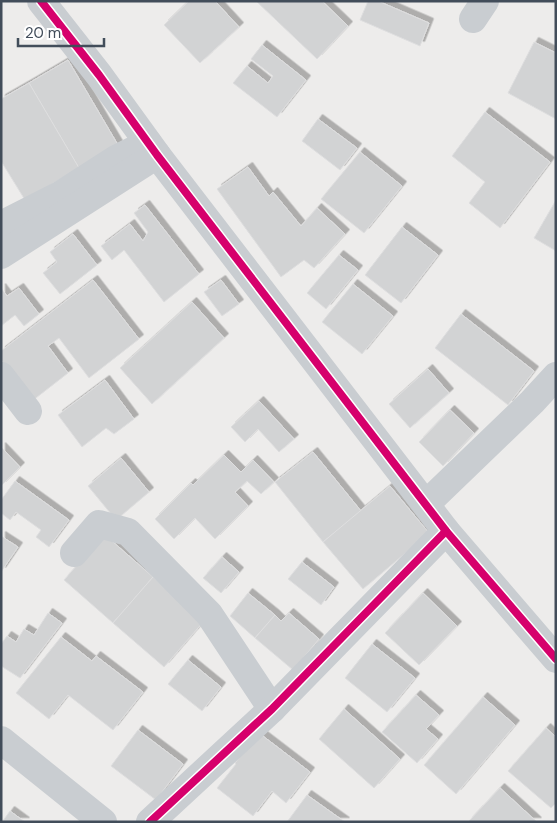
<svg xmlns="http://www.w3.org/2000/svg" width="557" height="823" viewBox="0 0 557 823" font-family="'DM Sans',sans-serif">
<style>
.building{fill:#d2d3d4;stroke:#dededf;filter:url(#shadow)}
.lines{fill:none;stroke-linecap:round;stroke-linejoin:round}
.street{stroke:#c9cdd1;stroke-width:28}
.cycleway-casing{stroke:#fff;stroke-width:11}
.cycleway{stroke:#d6006c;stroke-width:8}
</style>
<defs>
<filter id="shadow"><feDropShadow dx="4.5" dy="-4.5" stdDeviation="0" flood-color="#0004"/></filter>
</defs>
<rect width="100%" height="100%" fill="#edeceb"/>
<g class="building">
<polygon points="189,1 215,1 239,27 200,63 164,25"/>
<polygon points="256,1 322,1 348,26 317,59"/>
<polygon points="368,1 378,1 429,23 420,46 360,20"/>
<polygon points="534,42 556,53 556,119 508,93"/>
<polygon points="262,45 306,80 277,117 233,83 247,66 268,83 273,76 251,59"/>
<polygon points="68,60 118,145 79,168 29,83"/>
<polygon points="29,83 79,168 25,200 1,161 1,99"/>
<polygon points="485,112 550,162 500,228 469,203 485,182 452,156"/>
<polygon points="318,119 357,148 340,170 302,141"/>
<polygon points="360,152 402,186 364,233 321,199"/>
<polygon points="248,167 269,196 273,192 301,226 317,208 345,234 314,268 304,260 281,277 217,189"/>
<polygon points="556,200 556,251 534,238"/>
<polygon points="145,205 199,274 164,302 124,250 112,260 101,246 130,224 143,241 148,232 134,213"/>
<polygon points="402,227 438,255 401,303 365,275"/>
<polygon points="73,234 97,265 60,294 43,273 57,262 50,252"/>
<polygon points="339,255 358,270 326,309 307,293"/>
<polygon points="93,280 139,339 89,378 59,338 48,346 68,373 32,401 1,360 1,351"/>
<polygon points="221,280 239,304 222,316 204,292"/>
<polygon points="353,284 393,316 362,354 322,322"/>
<polygon points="1,288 7,296 19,288 39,314 24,326 15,315 1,326"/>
<polygon points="192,302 224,338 152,404 120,368"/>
<polygon points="461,314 534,371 508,405 435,348"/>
<polygon points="428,369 449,393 410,428 389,404"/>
<polygon points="105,380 134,419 114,434 106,428 82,447 58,415"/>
<polygon points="259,401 294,439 279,452 258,429 245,442 231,427"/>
<polygon points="450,410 474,433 443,466 419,442"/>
<polygon points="1,447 20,467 1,486"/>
<polygon points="313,452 361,511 323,542 275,482"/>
<polygon points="224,455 241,472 253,460 274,482 261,494 247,481 235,492 248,506 215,539 195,518 174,539 155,519 191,483 193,485"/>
<polygon points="121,458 149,492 116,520 88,486"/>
<polygon points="15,481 69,520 49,547 36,537 41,530 16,512 10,520 1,513 1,500"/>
<polygon points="390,486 429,533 363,589 323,542"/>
<polygon points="104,534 153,577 113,623 64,580"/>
<polygon points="1,536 18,547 1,572"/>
<polygon points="222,557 239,572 221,593 203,578"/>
<polygon points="302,562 334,587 321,605 288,579"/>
<polygon points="153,577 204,621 164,667 113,623"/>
<polygon points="248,593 275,615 255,638 230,616"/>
<polygon points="423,593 457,626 419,665 385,633"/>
<polygon points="48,613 62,623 20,678 1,666 1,644 7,636 16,642 24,629 34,635"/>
<polygon points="289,613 319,639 293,670 255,638 275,615 281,621"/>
<polygon points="61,637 92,661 96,656 143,692 113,730 68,695 49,719 16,693"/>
<polygon points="372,644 415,678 387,712 345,678"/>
<polygon points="188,660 221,687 202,711 168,684"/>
<polygon points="416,695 439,715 426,729 438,739 417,763 382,732"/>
<polygon points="483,697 515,725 456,794 424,765"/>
<polygon points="344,709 400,759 374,788 319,739"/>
<polygon points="546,728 556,737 556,803 551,808 508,771"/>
<polygon points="138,730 183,764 156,800 111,766"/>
<polygon points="259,733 310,772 286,803 272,791 253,816 217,788 236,764 235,763"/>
<polygon points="500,788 537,822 468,822"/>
<polygon points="307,795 345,822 287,822"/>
<polygon points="10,811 25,822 2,822"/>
</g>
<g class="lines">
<g class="street">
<polyline points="41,1 99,75 157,155 446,531 556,659"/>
<polyline points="473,19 485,1"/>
<polyline points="1,225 60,195 116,159 148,143"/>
<polyline points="1,255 157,155"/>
<polyline points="1,376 28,411"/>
<polyline points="426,504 532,402 556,376"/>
<polyline points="74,553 99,524 128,532 209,614 272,709"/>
<polyline points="1,740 103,822"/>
<polyline points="150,822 272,709 446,531"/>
</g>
<g class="cycleway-casing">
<g id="cycleway">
<polyline points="41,1 99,75 157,155 446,531 556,659"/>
<polyline points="150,822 272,709 446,531"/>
</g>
</g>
<use href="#cycleway" class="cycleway"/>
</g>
<rect width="557" height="823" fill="none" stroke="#424d5a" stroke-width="5"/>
<path d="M18 38v8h86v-8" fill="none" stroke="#424d5a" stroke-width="2.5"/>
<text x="25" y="38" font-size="15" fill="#424d5a" stroke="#ffffff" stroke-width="4" paint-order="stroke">20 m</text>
</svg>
